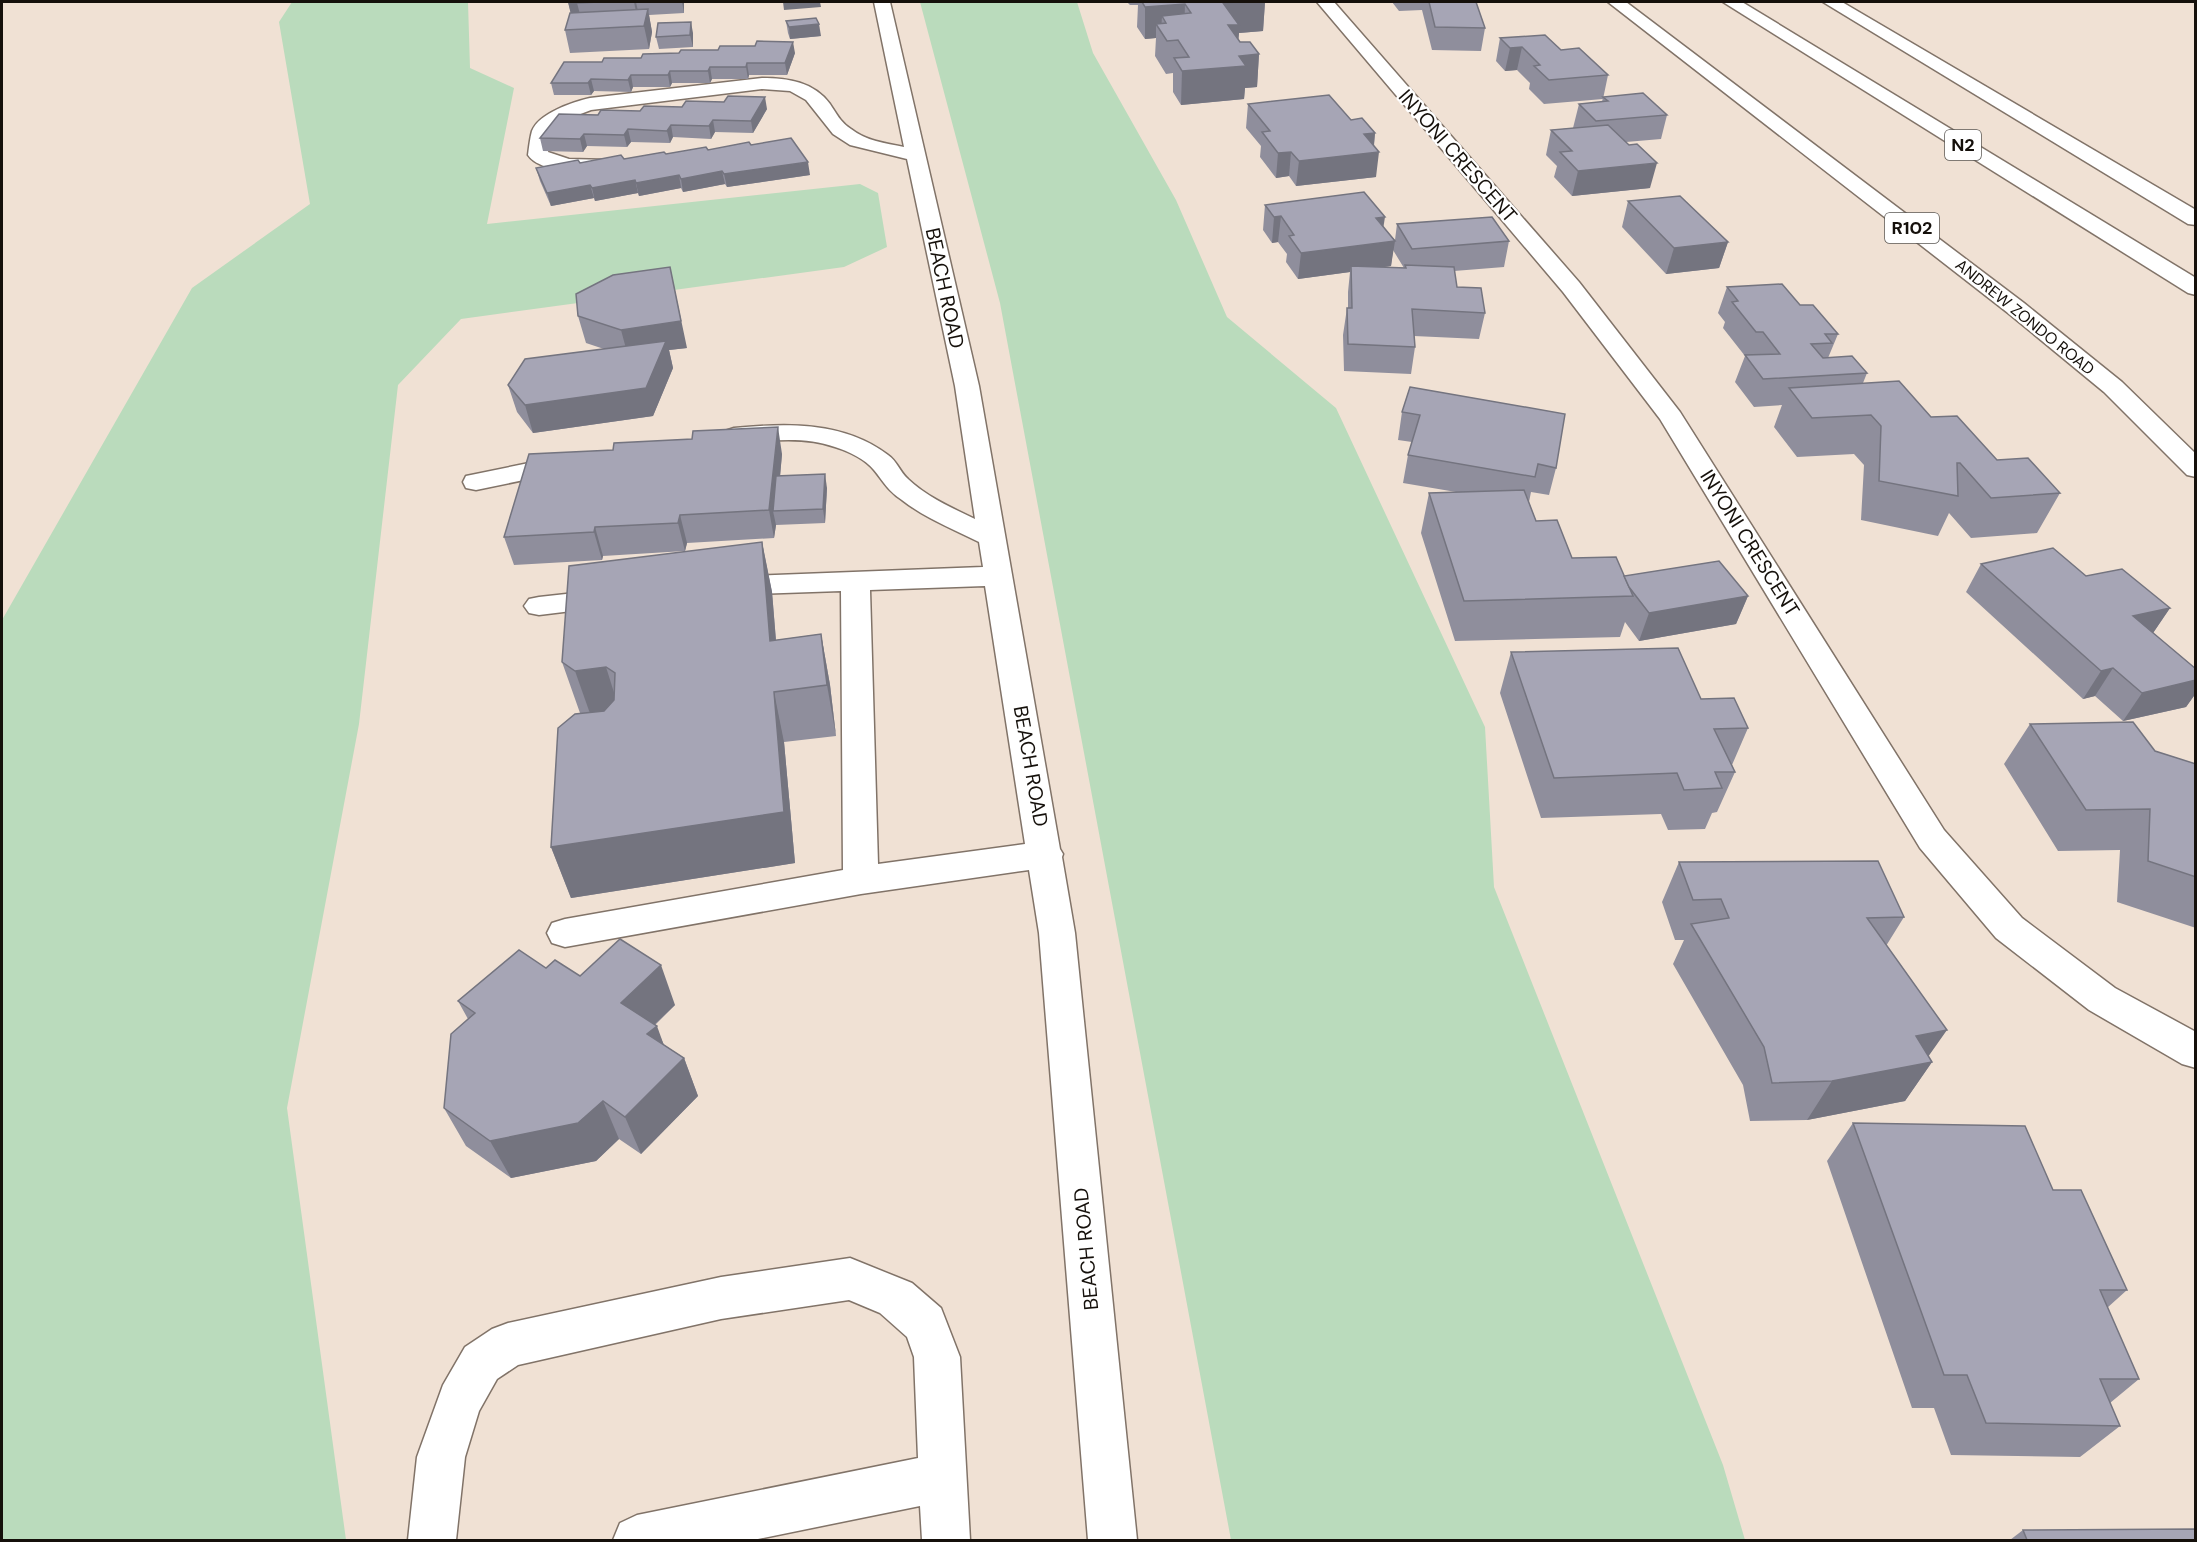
<svg xmlns="http://www.w3.org/2000/svg" width="2197" height="1542" viewBox="0 0 2197 1542" font-family="'DM Sans',sans-serif">
<style>
.green{fill:#badbbc}
.lines{fill:none;stroke-linecap:round;stroke-linejoin:round}
.minor-casing{stroke:#817368;stroke-width:3}
.major-casing{stroke:#817368;stroke-width:3}
.highway-casing{stroke:#817368;stroke-width:3}
.minor{fill:#fff;fill-rule:evenodd}
.major{fill:#fff;fill-rule:evenodd}
.highway{fill:#fff;fill-rule:evenodd}
.wall{fill:#8f8e9c;fill-rule:evenodd}
.shaded-wall{fill:#74747f}
.building{fill:#a6a5b5;stroke:#74747f;stroke-width:1.5}
.labels{text-anchor:middle;dominant-baseline:central;stroke-width:4.5;stroke-linejoin:round;paint-order:stroke}
.far-street-label{font-size:16px;fill:#15100b;stroke:#fff}
.shield{fill:#fff;stroke:#5b5854;stroke-width:1.5}
.shield-label{font-size:18px;font-weight:bold;fill:#15100b}
.street-label{font-size:20px;fill:#15100b;stroke:#fff}
</style>
<rect width="100%" height="100%" fill="#f0e1d4"/>
<g class="green">
<polygon points="292,2 468,2 470,68 514,88 487,224 860,184 878,193 887,247 844,267 461,319 398,385 359,724 287,1108 346,1540 2,1540 2,620 192,288 310,204 279,22"/>
<polygon points="920,2 1077,2 1093,53 1176,200 1227,317 1336,408 1485,727 1494,887 1723,1465 1745,1540 1231,1540 1000,303"/>
</g>
<g class="lines">
<g class="minor-casing">
<g id="minor">
<path d="M874,2h16l89,384 81,463 3,5 -1,3 13,76 62,607h-49l-49,-607 -10,-63 -168,24 -296,53 -13,-4 -5,-10 5,-10 13,-4 278,-49 -2,-279 -116,4 -10,-2 -5,-7 5,-7 10,-2 258,-10 -4,-25c-26,-13 -54,-24 -77,-42 -13,-8 -19,-19 -28,-30 -9,-11 -26,-19 -39,-23 -22,-8 -46,-8 -69,-6 -14,1 -28,4 -41,0l-4,-5 4,-5 9,-3c52,-5 110,-7 154,27 9,6 12,17 20,24 19,18 44,29 67,40l-20,-133 -48,-227 -57,-14 -17,-11 -27,-34 -16,-9 -28,-2 -171,21 -21,8 -19,14 -3,20 21,7 40,1 3,4 -3,4c-20,5 -68,6 -81,-13 1,-8 2,-17 4,-24 7,-18 41,-29 58,-33l172,-20c26,0 52,4 68,26 6,9 11,19 21,25 15,12 34,14 53,18zM985,586l40,258 -147,20 -8,-274z"/>
<polygon points="1317,2 1334,2 1579,282 1680,412 1944,830 2022,918 2115,988 2196,1032 2196,1068 2182,1064 2089,1010 1996,938 1920,848 1660,419 1563,292"/>
<polygon points="568,455 577,457 581,463 577,469 476,490 466,488 463,482 466,476"/>
<polygon points="611,589 621,591 626,598 621,605 539,615 529,613 524,606 529,599 539,597"/>
<polygon points="850,1258 912,1283 941,1308 960,1357 970,1540 922,1540 920,1506 753,1540 613,1540 620,1523 637,1515 918,1458 914,1357 907,1337 880,1313 849,1300 721,1319 518,1365 497,1379 479,1411 465,1457 456,1540 408,1540 417,1457 443,1385 465,1347 492,1329 508,1323 721,1277"/>
</g>
</g>
<g class="major-casing">
<polygon id="major" points="1608,2 1626,2 2024,303 2122,382 2196,454 2196,477 2187,475 2104,392 2008,313"/>
</g>
<g class="highway-casing">
<g id="highway">
<polygon points="1723,2 1742,2 2196,278 2196,295 2188,293"/>
<polygon points="1823,2 1842,2 2196,210 2196,225 2188,224"/>
</g>
</g>
<use href="#minor" class="minor"/>
<use href="#major" class="major"/>
<use href="#highway" class="highway"/>
</g>
<g class="wall">
<polygon points="568,2 684,2 684,13 649,15 652,32 649,49 570,53 565,30 571,13"/>
<polygon points="1127,2 1265,2 1263,31 1239,33 1238,40 1240,42 1259,54 1257,87 1245,88 1244,99 1181,105 1173,92 1173,73 1166,74 1155,56 1156,38 1145,39 1137,27 1138,5 1130,5"/>
<polygon points="1392,2 1476,2 1485,28 1481,51 1432,50 1422,10 1399,11"/>
<polygon points="786,21 821,36 790,39 788,33"/>
<polygon points="693,33 693,47 659,49 656,37"/>
<polygon points="1500,38 1561,50 1608,75 1603,99 1544,104 1529,89 1530,83 1517,70 1505,71 1496,61"/>
<polygon points="795,53 787,75 749,75 748,79 712,79 710,83 672,83 670,87 633,87 631,92 594,91 591,95 554,95 551,83 602,62 641,58"/>
<polygon points="1603,97 1667,115 1661,139 1626,142 1650,188 1572,196 1554,177 1557,166 1546,155 1551,130 1573,128 1579,104 1602,102"/>
<polygon points="1248,104 1351,120 1375,133 1374,146 1376,177 1296,186 1289,176 1276,178 1260,157 1261,146 1246,128"/>
<polygon points="767,109 753,133 715,132 711,139 673,137 670,143 631,142 627,147 587,146 583,152 543,151 540,138 598,115 640,111"/>
<polygon points="751,145 810,175 727,187 725,184 683,192 681,188 639,196 638,193 595,201 594,198 551,206 540,181 536,168"/>
<polygon points="1628,201 1728,242 1719,268 1666,274 1622,227"/>
<path d="M1265,205l118,22 12,13 2,-16 112,17 -5,26 -50,4 3,16 28,26 -6,26 -65,-3 1,11 -4,27 -67,-3 -1,-36 4,-27h1v-16l2,-20 -52,7 -12,-17 1,-8 -9,-12 -6,1 -9,-13zM1393,250l11,18 -20,-1 7,-1z"/>
<polygon points="1727,287 1800,305 1838,334 1828,358 1867,373 1863,383 1931,417 1997,460 2060,493 2037,533 1971,538 1949,513 1938,536 1861,520 1864,465 1854,454 1797,457 1774,427 1782,405 1754,407 1735,382 1745,356 1723,328 1725,322 1718,313"/>
<polygon points="578,316 687,348 669,350 673,368 653,416 533,433 517,412 508,385 604,349 586,343"/>
<polygon points="1410,387 1556,468 1549,495 1531,492 1529,502 1536,521 1572,558 1624,576 1748,596 1736,624 1639,641 1625,622 1620,637 1455,641 1421,533 1429,493 1456,492 1403,483 1408,455 1412,442 1398,440 1402,412"/>
<polygon points="782,454 780,476 827,488 825,523 776,525 774,538 687,543 685,551 603,556 602,560 514,565 504,537"/>
<polygon points="762,542 772,592 776,640 821,634 830,685 836,736 784,742 795,863 571,898 551,847 581,714 580,713 562,662"/>
<polygon points="1981,564 2086,576 2170,608 2153,633 2196,669 2196,693 2186,707 2123,721 2095,696 2083,699 1966,592"/>
<polygon points="1511,652 1701,699 1748,728 1732,765 1735,772 1717,812 1712,813 1705,829 1668,830 1661,814 1541,818 1500,693"/>
<polygon points="2030,724 2155,751 2196,764 2196,928 2117,902 2120,850 2058,851 2004,764"/>
<polygon points="1679,862 1904,917 1886,946 1928,1056 1932,1062 1905,1101 1807,1120 1750,1121 1743,1085 1673,964 1684,940 1675,940 1662,902"/>
<polygon points="546,968 580,976 675,1005 655,1025 664,1045 684,1058 698,1096 641,1154 619,1139 596,1161 511,1178 466,1146 444,1108 468,1019 458,1001"/>
<polygon points="1853,1123 2053,1190 2127,1290 2107,1308 2139,1379 2110,1403 2120,1426 2080,1457 1951,1455 1934,1408 1912,1408 1827,1161"/>
<polygon points="2023,1530 2196,1540 2010,1540"/>
</g>
<g class="shaded-wall">
<polygon points="568,2 579,2 577,3 581,18 572,19"/>
<polygon points="634,2 636,2 639,16 638,21"/>
<polygon points="682,2 684,2 684,13"/>
<polygon points="783,2 820,2 821,7 784,10"/>
<polygon points="1205,2 1265,2 1263,31 1239,33 1237,57"/>
<polygon points="1185,4 1184,36 1166,23 1162,16 1161,32 1156,24 1156,38 1145,39 1145,7"/>
<polygon points="648,9 652,32 649,49 644,26"/>
<polygon points="691,22 693,33 693,47 690,35"/>
<polygon points="819,24 821,36 790,39 789,27"/>
<polygon points="793,42 795,53 787,75 785,63"/>
<polygon points="1522,47 1517,70 1505,71 1510,48"/>
<polygon points="1259,54 1257,87 1245,88 1244,99 1181,105 1182,71 1239,56"/>
<polygon points="747,63 749,75 748,79 746,67"/>
<polygon points="710,67 712,79 710,83 708,71"/>
<polygon points="670,71 672,83 670,87 668,75"/>
<polygon points="631,75 633,87 631,92 628,80"/>
<polygon points="591,79 594,91 591,95 588,83"/>
<polygon points="765,97 767,109 753,133 751,121"/>
<polygon points="713,120 715,132 711,139 709,126"/>
<polygon points="671,125 673,137 670,143 667,131"/>
<polygon points="628,129 631,142 627,147 624,135"/>
<polygon points="1375,133 1373,153 1379,152 1376,177 1296,186 1299,161 1364,134"/>
<polygon points="584,134 587,146 583,152 580,139"/>
<polygon points="1291,152 1289,176 1276,178 1278,153"/>
<polygon points="808,162 810,175 727,187 724,174"/>
<polygon points="1657,163 1650,188 1572,196 1578,171"/>
<polygon points="722,171 725,184 683,192 681,179"/>
<polygon points="679,175 681,188 639,196 636,183"/>
<polygon points="635,180 638,193 595,201 592,188"/>
<polygon points="590,185 594,198 551,206 547,193"/>
<polygon points="1281,216 1278,242 1272,243 1274,217"/>
<polygon points="1385,217 1381,242 1376,218"/>
<polygon points="1395,241 1391,266 1351,272 1351,266 1350,272 1298,279 1301,253"/>
<polygon points="1728,242 1719,268 1666,274 1674,248"/>
<polygon points="670,267 687,348 669,350 673,368 653,416 533,433 525,405 628,356 621,330"/>
<polygon points="778,427 782,454 777,511 773,511 776,525 774,538 769,510"/>
<polygon points="825,474 827,488 825,523 823,509"/>
<polygon points="680,515 687,543 685,551 678,523"/>
<polygon points="595,527 603,556 602,560 594,532"/>
<polygon points="762,542 772,592 780,692 770,641"/>
<polygon points="1748,596 1736,624 1639,641 1649,613"/>
<polygon points="2170,608 2151,636 2133,616"/>
<polygon points="821,634 830,685 836,736 827,685"/>
<polygon points="606,667 622,718 593,722 575,671"/>
<polygon points="2113,668 2095,696 2083,699 2101,671"/>
<polygon points="2196,680 2196,693 2186,707 2123,721 2142,693"/>
<polygon points="774,692 784,742 795,863 571,898 551,847"/>
<polygon points="661,965 675,1005 636,1042 621,1003"/>
<polygon points="657,1026 671,1065 647,1034"/>
<polygon points="1947,1030 1923,1064 1932,1062 1905,1101 1807,1120 1832,1081 1916,1036"/>
<polygon points="684,1058 698,1096 641,1154 625,1117"/>
<polygon points="603,1101 619,1139 596,1161 511,1178 490,1141"/>
</g>
<g class="building">
<polygon points="577,2 599,2 577,3"/>
<polygon points="1142,2 1237,2 1223,3 1239,25 1228,25 1240,42 1250,42 1259,54 1239,56 1246,66 1182,71 1174,58 1189,57 1178,40 1167,41 1156,24 1166,23 1162,16 1191,13 1185,4 1145,7"/>
<polygon points="1429,2 1476,2 1485,28 1435,27"/>
<polygon points="648,9 644,26 565,30 570,13"/>
<polygon points="816,18 819,24 789,27 786,21"/>
<polygon points="691,22 690,35 656,37 658,23"/>
<polygon points="1545,35 1561,50 1579,48 1608,75 1549,80 1534,66 1540,65 1522,47 1510,48 1500,38"/>
<polygon points="757,41 793,42 785,63 747,63 746,67 710,67 708,71 670,71 668,75 631,75 628,80 591,79 588,83 551,83 564,62 602,62 604,58 641,58 643,54 679,53 681,50 718,50 720,46 755,46"/>
<polygon points="1643,93 1667,115 1596,121 1579,104 1608,101 1603,97"/>
<polygon points="1329,95 1351,120 1362,118 1375,133 1364,134 1379,152 1299,161 1291,152 1278,153 1262,132 1270,131 1248,104"/>
<polygon points="728,96 765,97 751,121 713,120 709,126 671,125 667,131 628,129 624,135 584,134 580,139 540,138 559,114 598,115 601,110 640,111 644,106 682,107 686,101 724,102"/>
<polygon points="1608,125 1629,145 1637,144 1657,163 1578,171 1560,152 1572,151 1551,130"/>
<polygon points="791,138 808,162 724,174 722,171 681,179 679,175 636,183 635,180 592,188 590,185 547,193 536,168 578,160 580,163 621,155 624,159 664,152 666,154 706,147 708,150 749,142 751,145"/>
<polygon points="1364,192 1385,217 1376,218 1395,241 1301,253 1289,236 1294,235 1281,216 1274,217 1265,205"/>
<polygon points="1680,196 1728,242 1674,248 1628,201"/>
<polygon points="1492,217 1509,241 1412,249 1397,224"/>
<polygon points="1405,265 1454,267 1457,287 1481,288 1485,313 1412,309 1415,347 1348,344 1347,308 1352,308 1351,266 1406,268"/>
<polygon points="670,267 681,321 621,330 578,316 576,294 613,275"/>
<polygon points="1782,284 1800,305 1813,305 1838,334 1825,334 1832,343 1811,344 1823,358 1852,356 1867,373 1763,379 1745,355 1780,354 1763,332 1756,332 1732,302 1738,301 1727,287"/>
<polygon points="666,341 646,388 525,405 508,385 525,359"/>
<polygon points="1899,381 1931,417 1957,416 1997,460 2028,458 2060,493 1991,498 1960,463 1957,463 1958,496 1879,481 1881,426 1871,415 1812,418 1789,388"/>
<polygon points="1410,387 1565,414 1556,468 1538,464 1535,477 1408,455 1420,415 1402,412"/>
<polygon points="778,427 769,510 680,515 678,523 595,527 594,532 504,537 529,454 613,450 614,443 692,439 693,431"/>
<polygon points="825,474 823,509 773,511 776,476"/>
<polygon points="1524,490 1536,521 1557,520 1572,558 1616,557 1633,596 1464,601 1429,493"/>
<polygon points="762,542 770,641 821,634 827,685 774,692 784,812 551,847 558,728 575,714 604,711 614,700 615,673 606,667 575,671 562,662 569,566"/>
<polygon points="2053,548 2086,576 2122,569 2170,608 2133,616 2196,669 2196,680 2142,693 2113,668 2101,671 1981,564"/>
<polygon points="1719,561 1748,596 1649,613 1629,587 1624,576"/>
<polygon points="1678,648 1701,699 1734,698 1748,728 1714,729 1735,772 1715,772 1722,788 1684,790 1677,773 1554,778 1511,652"/>
<polygon points="2133,722 2155,751 2196,764 2196,877 2148,861 2150,809 2086,810 2030,724"/>
<polygon points="1878,861 1904,917 1867,918 1947,1030 1916,1036 1932,1062 1832,1081 1772,1083 1764,1047 1691,924 1729,918 1721,899 1693,900 1679,862"/>
<polygon points="620,939 661,965 621,1003 657,1026 647,1034 684,1058 625,1117 603,1101 578,1123 490,1141 444,1108 451,1034 475,1013 458,1001 519,950 546,968 555,960 580,976"/>
<polygon points="1853,1123 2025,1126 2053,1190 2081,1190 2127,1290 2100,1290 2139,1379 2100,1379 2120,1426 1986,1423 1967,1375 1944,1375"/>
<polygon points="2196,1529 2196,1540 2027,1540 2023,1530"/>
</g>
<g class="labels">
<g class="far-street-label">
<text transform="translate(2025 317) rotate(39)">ANDREW ZONDO ROAD</text>
</g>
<g class="shield">
<rect x="1945" y="130" width="36" height="30" rx="4.5"/>
<rect x="1885" y="213" width="54" height="30" rx="4.5"/>
</g>
<g class="shield-label">
<text x="1963" y="145">N2</text>
<text x="1912" y="228">R102</text>
</g>
<g class="street-label">
<text transform="translate(1458 156) rotate(49)">INYONI CRESCENT</text>
<text transform="translate(945 288) rotate(78)">BEACH ROAD</text>
<text transform="translate(1750 543) rotate(58)">INYONI CRESCENT</text>
<text transform="translate(1031 766) rotate(80)">BEACH ROAD</text>
<text transform="translate(1086 1249) rotate(-95)">BEACH ROAD</text>
</g>
</g>
<rect width="2197" height="1542" fill="none" stroke="#15100b" stroke-width="6"/>
</svg>
